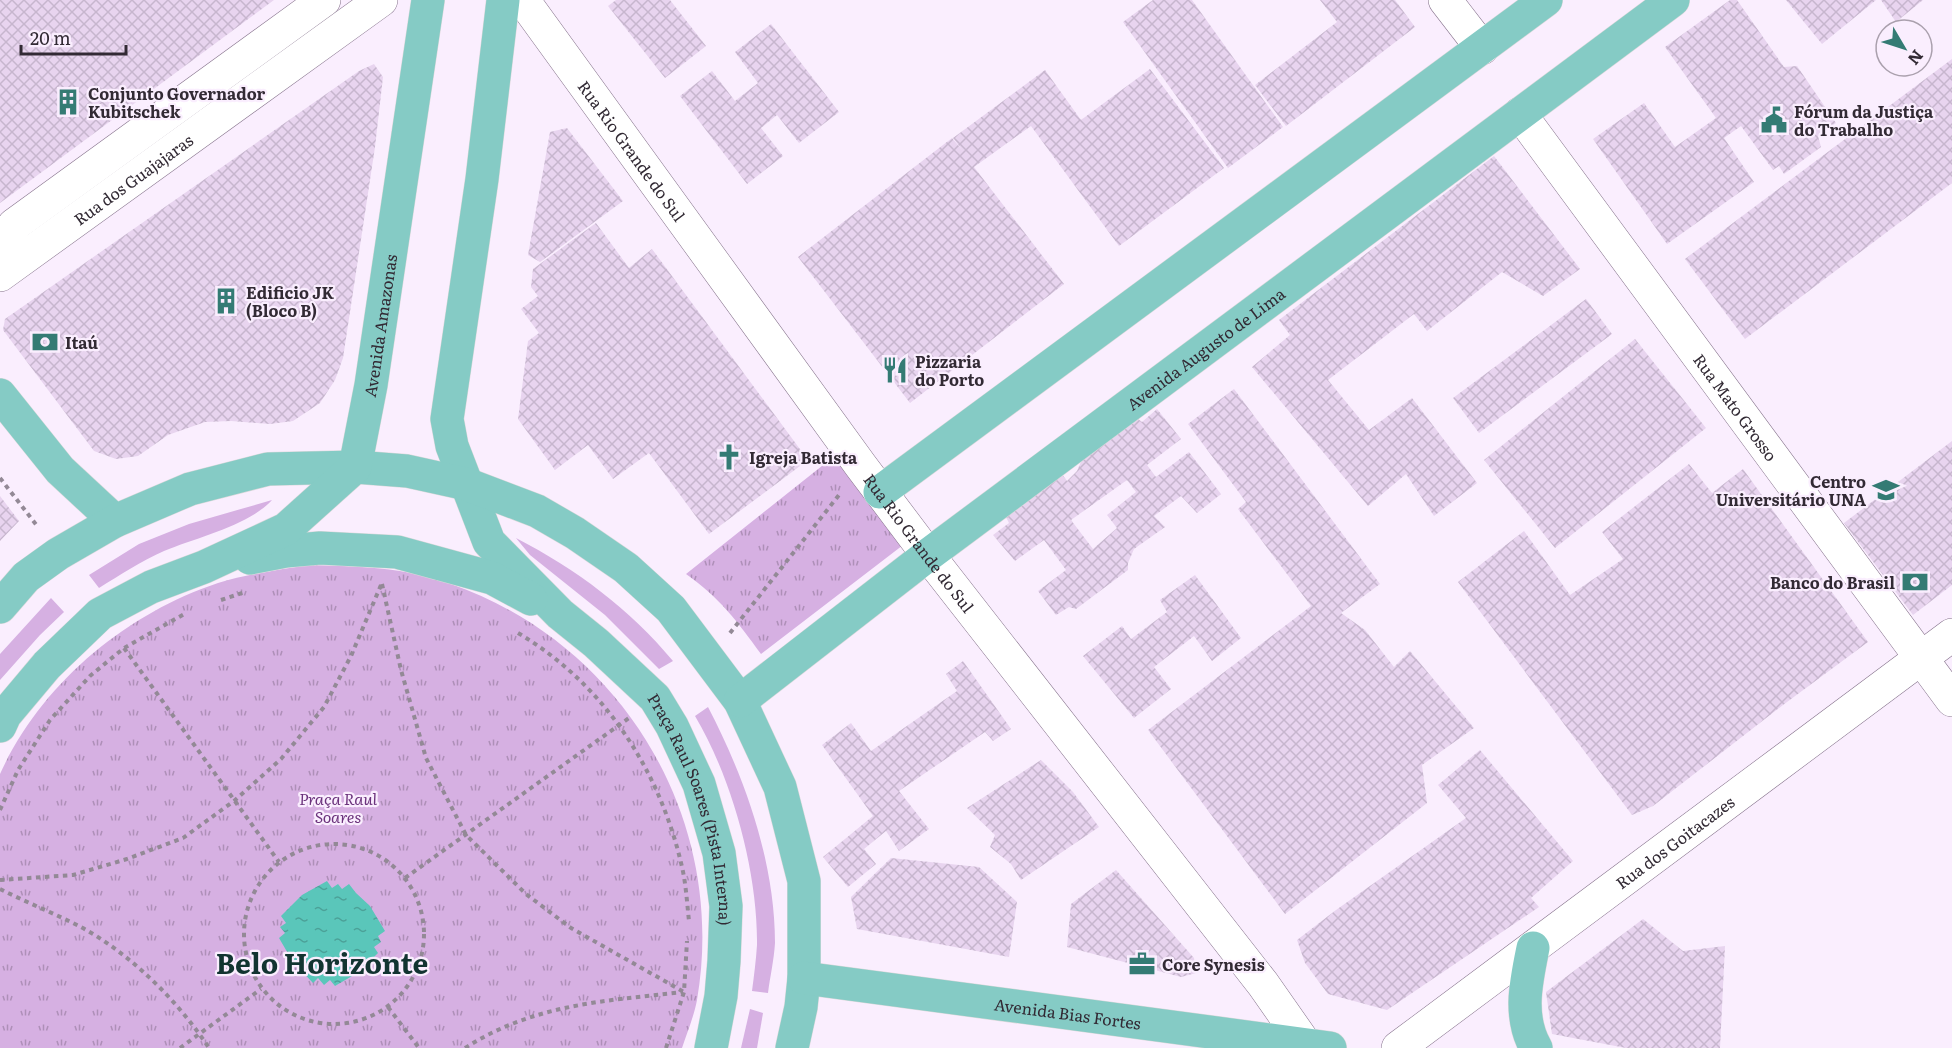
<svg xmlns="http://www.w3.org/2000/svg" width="1952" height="1048" viewBox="0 0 1952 1048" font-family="Literata,serif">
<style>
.grass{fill:#d6b0e2}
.park{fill:url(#park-tufts)}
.water{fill:url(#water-ripples)}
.building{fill:url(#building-cross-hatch);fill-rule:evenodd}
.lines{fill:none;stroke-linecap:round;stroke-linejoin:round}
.minor-casing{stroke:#86738c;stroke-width:34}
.major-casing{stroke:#dad9da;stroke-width:34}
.path{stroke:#938996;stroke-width:4;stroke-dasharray:4.5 4.5;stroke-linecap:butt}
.minor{stroke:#fff;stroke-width:33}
.major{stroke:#85cbc5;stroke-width:33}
.labels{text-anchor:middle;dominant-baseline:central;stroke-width:4.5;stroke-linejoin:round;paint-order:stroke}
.poi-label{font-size:16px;font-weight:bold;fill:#322a34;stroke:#faeefe;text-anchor:start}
.street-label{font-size:16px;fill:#322a34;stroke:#faeefe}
.park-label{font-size:16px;font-style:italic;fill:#6b327c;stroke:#faeefe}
.town-label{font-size:28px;font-weight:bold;fill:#123431;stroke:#faeefe}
</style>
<defs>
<pattern id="park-tufts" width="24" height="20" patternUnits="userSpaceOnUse" patternTransform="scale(1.5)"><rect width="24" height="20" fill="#d6b0e2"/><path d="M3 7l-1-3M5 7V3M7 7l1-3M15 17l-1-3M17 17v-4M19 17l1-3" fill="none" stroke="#ae8fb8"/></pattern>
<pattern id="water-ripples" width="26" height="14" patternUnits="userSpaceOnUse" patternTransform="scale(1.5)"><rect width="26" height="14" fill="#5ac6ba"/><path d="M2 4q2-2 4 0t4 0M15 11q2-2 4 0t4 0" fill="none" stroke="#4ba198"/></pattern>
<pattern id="building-cross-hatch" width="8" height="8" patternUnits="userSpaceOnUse" patternTransform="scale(1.5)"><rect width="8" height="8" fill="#e8d4ef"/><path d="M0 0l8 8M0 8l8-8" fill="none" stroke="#c7b6ce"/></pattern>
</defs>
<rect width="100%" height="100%" fill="#faeefe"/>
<g class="grass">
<path d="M272,500c-24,26 -75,37 -108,51 -23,10 -44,24 -65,37l-10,-13 50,-31 50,-20z"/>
<path d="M516,538c60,31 114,71 157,123l-14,8 -54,-54 -75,-60z"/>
<polygon points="51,598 64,612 40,635 0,680 0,654"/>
<path d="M708,707c37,71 67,155 67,236 -1,17 -5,34 -7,50l-16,-2c2,-15 4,-31 5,-46 1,-73 -25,-167 -62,-229z"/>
<polygon points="750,1009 763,1013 757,1048 741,1048"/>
</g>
<g class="park">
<path d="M842,450l65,92 -146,112c-24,-33 -41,-56 -75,-80z"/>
<path d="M308,565c48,1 97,2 143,19 172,60 277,236 246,416 -3,16 -10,33 -15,48h-682v-274c41,-90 125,-160 218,-191 29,-9 60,-13 90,-18z"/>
</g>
<polygon class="water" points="327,881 332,888 338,884 342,889 349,884 356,893 370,906 385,931 378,936 381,942 374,947 378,953 359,972 335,986 330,980 324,985 318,978 313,983 293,962 279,938 285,933 280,927 286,923 281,916 302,895"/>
<g class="building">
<polygon points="0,0 274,0 0,203"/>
<polygon points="616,0 670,0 706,46 665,78 608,6"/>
<polygon points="1153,0 1192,0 1283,127 1228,168 1123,22"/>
<polygon points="1320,0 1395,0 1415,27 1286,126 1255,85 1337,22"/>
<polygon points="1730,0 1737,0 1784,67 1797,66 1836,123 1818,136 1821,147 1784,174 1779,166 1773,170 1741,126 1724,138 1754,182 1667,244 1593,139 1644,103 1675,147 1716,118 1665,47"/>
<polygon points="1786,0 1876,0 1822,44"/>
<polygon points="1881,0 1923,0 1896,22"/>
<polygon points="771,24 839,112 799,143 777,115 761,128 783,156 747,184 680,96 712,71 735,101 758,83 735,52"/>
<polygon points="1952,59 1952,183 1745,339 1685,259"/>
<polygon points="374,64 383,77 375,147 343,358 335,380 320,403 293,421 270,424 231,421 205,422 168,435 138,456 116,459 94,451 3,330 5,319 359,71"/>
<polygon points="1150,69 1224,168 1119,246 1031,126 974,167 1064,284 910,403 798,257 952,138 963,151 953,138 1045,70 1081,120"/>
<polygon points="567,128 623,201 540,262 528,255 550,132"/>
<polygon points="1494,156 1580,269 1543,296 1502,272 1427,331 1414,314 1328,380 1369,430 1412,398 1477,483 1434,516 1406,474 1368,506 1252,367 1290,335 1279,320"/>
<polygon points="596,223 629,268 652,249 808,460 709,534 649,453 613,479 588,445 555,470 518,419 528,341 539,333 521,309 538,296 531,287 533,269"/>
<polygon points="1586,299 1612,334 1479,433 1453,398"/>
<polygon points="1635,339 1706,428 1555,548 1484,460"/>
<polygon points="1234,389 1380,584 1341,613 1365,630 1394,667 1410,651 1474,728 1422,765 1427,803 1285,914 1148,730 1311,606 1238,509 1246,502 1188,424"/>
<path d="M1157,409l24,30 -34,26 9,12 33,-25 32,42 -24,19 -16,-17 -27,20 11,11 -31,22 -6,14v7l-52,39 -7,-2 -13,8 -18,-24 28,-21 -22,-30 -29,21 -22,-26 16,-12 -4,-8 57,-41 5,7 10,-10 6,-14 51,-41 8,6zM1127,480l9,12 -29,23 10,13 -24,21 -22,-29z"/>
<polygon points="1952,441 1952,585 1913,615 1844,523"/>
<polygon points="1689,464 1712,493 1743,469 1868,642 1783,705 1653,806 1632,815 1458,582 1524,531 1570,595 1623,559 1602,532"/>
<polygon points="0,496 19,521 0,541"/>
<polygon points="1195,575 1241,638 1212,661 1194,636 1154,667 1171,689 1134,718 1083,656 1122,626 1131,639 1167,612 1160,600"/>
<polygon points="963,661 1011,729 993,741 985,732 899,791 929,829 899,851 886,831 864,849 876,864 848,887 823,857 873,816 822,745 851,723 871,751 957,691 946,674"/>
<polygon points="1480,750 1573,861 1531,898 1539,907 1387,1010 1328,994 1305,963 1297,940 1336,910 1466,818 1438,785"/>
<polygon points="1041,760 1073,792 1099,827 1021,880 1011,864 990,847 995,835 967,808"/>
<polygon points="891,858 979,867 1017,902 1009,957 857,929 851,897"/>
<polygon points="1116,870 1194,958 1196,973 1181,977 1067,947 1071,904"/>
<polygon points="1643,919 1683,951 1725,946 1720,1048 1626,1048 1552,1034 1546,992"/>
</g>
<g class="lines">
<g class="minor-casing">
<g id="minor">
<path id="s1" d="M523,0l338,466 67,89 335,429 42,60 -1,4"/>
<polyline points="1445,0 1482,48"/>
<path id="s2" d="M1520,114l432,586"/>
<polyline points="0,262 14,225 324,0"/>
<path id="s3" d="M0,275l381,-275"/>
<path id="s4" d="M1398,1048l554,-413"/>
</g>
</g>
<g class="major-casing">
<g id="major">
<path id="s5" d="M503,0l-21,179 -35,240 5,27 37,96 71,72 36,29 59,55 17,28 27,58 20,69 7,53 -2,55 -3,35 -10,52"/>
<polyline points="0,395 60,470 115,521"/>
<polyline points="880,492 1546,0"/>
<polyline points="250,558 286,551 320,548 397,552 492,578 531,599"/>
<polyline points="0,607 26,577 58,554 115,521 190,489 268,469 355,467 407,471 466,484 537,511 575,533 626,568 671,609 740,701 780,787 804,881 804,978 801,1007 792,1048"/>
<path id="s6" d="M740,701l188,-146 745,-555"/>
<path id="s7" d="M0,726l5,-11 42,-50 53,-51 51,-27 53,-20 82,-38 69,-62 16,-82 57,-385"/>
<path d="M1533,948c-7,34 -15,69 3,100"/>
<path id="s8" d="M804,978l526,70"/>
</g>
</g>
<g class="path">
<polyline points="0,478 38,527"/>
<polyline points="382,584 401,670 426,758 466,835 526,894 571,928 684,992"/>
<polyline points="221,600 245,592"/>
<path d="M518,633c86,51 142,137 164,234 4,17 5,36 7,54"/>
<polyline points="730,633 839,495"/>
<polyline points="124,648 279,862"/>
<polyline points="0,810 18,770 50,720 90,676 124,648 186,613"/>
<circle cx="334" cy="934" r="90"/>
<polyline points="405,878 629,718"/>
<polyline points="0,880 73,875 127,859 183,838 234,801 281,759 324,707 351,656 381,585"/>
<path d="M0,889c26,13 53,24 79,37 51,27 99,75 130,122"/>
<polyline points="388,1007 419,1048"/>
<polyline points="180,1048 261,989"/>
<path d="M465,1048c69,-44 139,-47 218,-56"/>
<polyline points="666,1048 684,992 687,941"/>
</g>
<use href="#minor" class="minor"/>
<use href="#major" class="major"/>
</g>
<defs>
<g id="building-bare" transform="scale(2.07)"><path d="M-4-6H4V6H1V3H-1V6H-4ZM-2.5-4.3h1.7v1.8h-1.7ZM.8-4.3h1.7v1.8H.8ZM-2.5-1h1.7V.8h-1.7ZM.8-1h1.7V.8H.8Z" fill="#347b74" stroke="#faeefe" stroke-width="2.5" paint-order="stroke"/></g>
<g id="civic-bare" transform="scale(2.07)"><path d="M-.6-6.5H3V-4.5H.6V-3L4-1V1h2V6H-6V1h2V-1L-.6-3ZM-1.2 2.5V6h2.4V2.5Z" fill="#347b74" stroke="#faeefe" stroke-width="2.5" paint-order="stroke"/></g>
<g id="bank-bare" transform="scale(2.07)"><path d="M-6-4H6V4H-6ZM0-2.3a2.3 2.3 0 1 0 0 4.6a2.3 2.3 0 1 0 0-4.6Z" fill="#347b74" stroke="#faeefe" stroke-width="2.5" paint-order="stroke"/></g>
<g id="restaurant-bare" transform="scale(2.07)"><path d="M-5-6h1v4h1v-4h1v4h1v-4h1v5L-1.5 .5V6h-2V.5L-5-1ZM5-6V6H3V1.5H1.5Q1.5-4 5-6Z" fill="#347b74" stroke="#faeefe" stroke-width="2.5" paint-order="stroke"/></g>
<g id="church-bare" transform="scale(2.07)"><path d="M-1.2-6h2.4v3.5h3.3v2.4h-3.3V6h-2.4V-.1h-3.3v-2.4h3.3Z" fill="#347b74" stroke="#faeefe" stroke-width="2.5" paint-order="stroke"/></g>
<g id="university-bare" transform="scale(2.07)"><path d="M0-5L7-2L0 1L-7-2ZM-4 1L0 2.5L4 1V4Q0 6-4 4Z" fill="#347b74" stroke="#faeefe" stroke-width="2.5" paint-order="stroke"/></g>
<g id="office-bare" transform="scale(2.07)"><path d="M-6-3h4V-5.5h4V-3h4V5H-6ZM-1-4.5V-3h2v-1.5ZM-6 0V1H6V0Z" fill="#347b74" stroke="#faeefe" stroke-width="2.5" paint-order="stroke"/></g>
</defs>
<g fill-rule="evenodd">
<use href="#building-bare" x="68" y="102"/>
<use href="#civic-bare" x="1774" y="120"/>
<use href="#building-bare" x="226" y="301"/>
<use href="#bank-bare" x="45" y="342"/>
<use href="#restaurant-bare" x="895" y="370"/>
<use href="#church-bare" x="729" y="457"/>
<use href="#university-bare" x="1886" y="490"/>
<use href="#bank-bare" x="1915" y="582"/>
<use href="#office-bare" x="1142" y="964"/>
</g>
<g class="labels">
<g class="poi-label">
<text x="88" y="93">Conjunto Governador<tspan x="88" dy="18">Kubitschek</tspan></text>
<text x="1794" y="111">Fórum da Justiça<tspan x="1794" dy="18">do Trabalho</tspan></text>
<text x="246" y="292">Edificio JK<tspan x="246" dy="18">(Bloco B)</tspan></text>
<text x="65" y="342">Itaú</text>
<text x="915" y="361">Pizzaria<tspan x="915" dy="18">do Porto</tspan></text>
<text x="749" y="457">Igreja Batista</text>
<text x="1866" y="481" text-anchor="end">Centro<tspan x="1866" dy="18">Universitário UNA</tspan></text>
<text x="1895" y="582" text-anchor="end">Banco do Brasil</text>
<text x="1162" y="964">Core Synesis</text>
</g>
<g class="street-label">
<text stroke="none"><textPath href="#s1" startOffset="186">Rua Rio Grande do Sul</textPath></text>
<text stroke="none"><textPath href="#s3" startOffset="164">Rua dos Guajajaras</textPath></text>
<text stroke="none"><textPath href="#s7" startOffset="592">Avenida Amazonas</textPath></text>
<text stroke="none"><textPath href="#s6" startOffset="584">Avenida Augusto de Lima</textPath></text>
<text stroke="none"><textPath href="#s2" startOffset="364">Rua Mato Grosso</textPath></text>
<text stroke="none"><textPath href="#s1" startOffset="672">Rua Rio Grande do Sul</textPath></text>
<text stroke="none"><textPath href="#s5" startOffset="900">Praça Raul Soares (Pista Interna)</textPath></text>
<text stroke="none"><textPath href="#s4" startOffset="345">Rua dos Goitacazes</textPath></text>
<text stroke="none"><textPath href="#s8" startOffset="266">Avenida Bias Fortes</textPath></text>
</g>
<g class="park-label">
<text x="338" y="798">Praça Raul<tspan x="338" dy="18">Soares</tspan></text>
</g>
<g class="town-label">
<text x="322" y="962">Belo Horizonte</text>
</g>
</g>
<g transform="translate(1904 48) rotate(129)"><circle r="28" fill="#faeefe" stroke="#aaa0ad" stroke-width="1.5"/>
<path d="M0-4.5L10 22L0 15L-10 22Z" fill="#347b74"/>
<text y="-9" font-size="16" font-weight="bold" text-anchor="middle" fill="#322a34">N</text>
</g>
<path d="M21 45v9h105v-9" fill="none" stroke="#322a34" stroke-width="3"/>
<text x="30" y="45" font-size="18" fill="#322a34" stroke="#faeefe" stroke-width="4.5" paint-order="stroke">20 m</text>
</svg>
